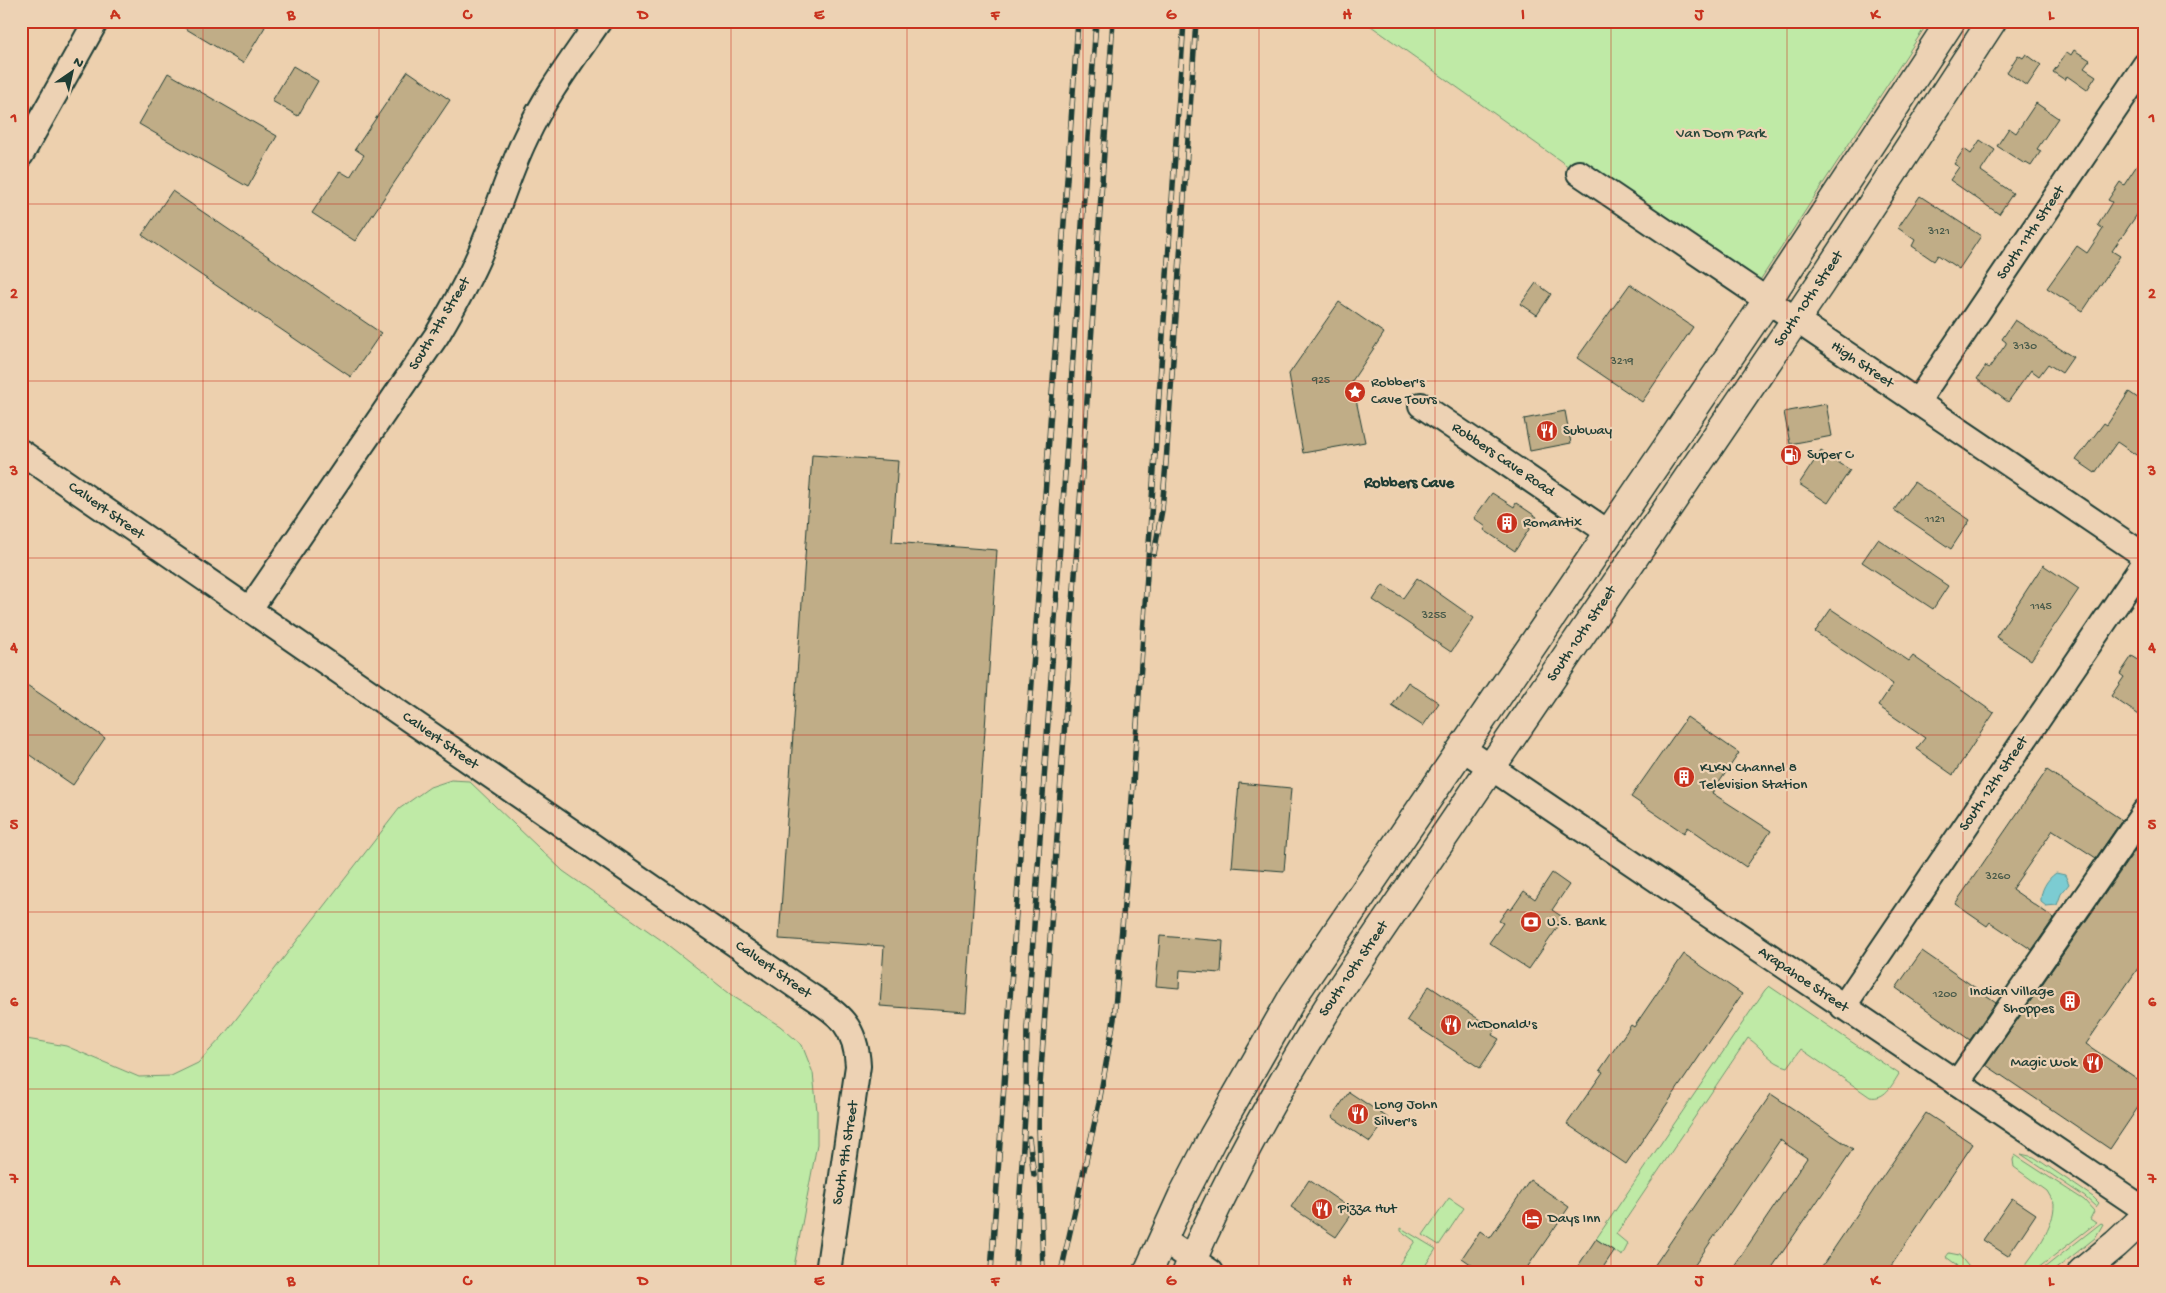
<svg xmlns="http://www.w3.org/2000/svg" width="2166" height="1293" viewBox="0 0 2166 1293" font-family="'Gochi Hand',sans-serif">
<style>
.green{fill:#bfeaa6;stroke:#6f946d}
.water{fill:#7bccd2;stroke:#569393}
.building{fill:#c0ad87;stroke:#1f3d34}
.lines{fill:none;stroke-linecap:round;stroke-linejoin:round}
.minor-casing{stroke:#1f3d34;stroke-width:28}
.major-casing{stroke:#1f3d34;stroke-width:31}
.minor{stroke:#edd2b4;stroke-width:24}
.major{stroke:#edd2b4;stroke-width:28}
.rail-casing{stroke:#1f3d34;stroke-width:5.5}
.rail{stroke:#edd2b4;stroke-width:4;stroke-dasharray:11;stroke-linecap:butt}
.grid{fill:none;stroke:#c8321e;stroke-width:1;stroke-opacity:0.55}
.labels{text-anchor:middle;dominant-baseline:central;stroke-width:4.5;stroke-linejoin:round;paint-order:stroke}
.number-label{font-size:12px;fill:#475949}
.park-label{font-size:15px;fill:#27463a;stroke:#edd2b4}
.street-label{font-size:15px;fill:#1f3d34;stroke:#edd2b4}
.poi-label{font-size:15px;fill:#1f3d34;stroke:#edd2b4;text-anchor:start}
.neighbourhood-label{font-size:16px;font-weight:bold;fill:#1f3d34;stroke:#edd2b4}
.neatline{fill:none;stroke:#c8321e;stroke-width:2}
.grid-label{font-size:16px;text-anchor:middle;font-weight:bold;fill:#c8321e}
</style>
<rect width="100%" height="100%" fill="#edd0ae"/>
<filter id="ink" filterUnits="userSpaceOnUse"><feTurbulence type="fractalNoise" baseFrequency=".02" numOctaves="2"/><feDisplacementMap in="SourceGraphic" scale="10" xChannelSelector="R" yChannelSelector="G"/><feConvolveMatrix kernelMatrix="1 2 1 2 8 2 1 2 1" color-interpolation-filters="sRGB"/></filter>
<g filter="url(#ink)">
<g class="green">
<polygon points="1364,21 1929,21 1753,291 1586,179"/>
<polygon points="451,780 469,781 563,871 664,942 734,997 780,1026 802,1045 813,1073 817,1111 817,1144 793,1272 21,1272 21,1038 66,1046 139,1077 171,1076 198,1063 223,1036 399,809 430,787"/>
<path d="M1769,986l130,88c-7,11 -14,26 -29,23l-69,-48 -13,18c-18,-4 -26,-20 -40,-29l-132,196 12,10 -6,12 -26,-17 169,-249z"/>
<polygon points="2021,1154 2034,1157 2093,1197 2099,1203 2096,1207 2085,1197"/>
<path d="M2015,1155l69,45 10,11 -4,8 6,4 -63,49h-13c14,-18 35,-45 34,-69l-7,-12 -33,-24 -1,-7z"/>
<polygon points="1449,1198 1464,1208 1439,1245 1423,1235"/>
<polygon points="2101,1223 2103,1224 2095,1238 2052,1272 2039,1272"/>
<polygon points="1401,1228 1436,1249 1421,1272 1394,1272 1415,1241 1401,1231"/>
<polygon points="1949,1253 1959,1255 1973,1272 1952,1272 1957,1265 1946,1257"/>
</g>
<path class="water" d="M2056,873l9,2 4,9 -8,10 -4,11 -11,1 -5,-4c-1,-11 6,-23 15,-29z"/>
<g class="building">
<polygon points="173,21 256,21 265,27 243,63"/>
<polygon points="2074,50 2090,60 2084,68 2096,76 2087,90 2067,76 2065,80 2053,72 2067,52 2071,55"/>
<polygon points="2026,54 2041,65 2027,86 2007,72 2018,55 2023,58"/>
<polygon points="293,66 318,81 298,116 272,101"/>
<polygon points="408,71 450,100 355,241 312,213 340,171 350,177 364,155 355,149"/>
<polygon points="168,73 277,136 248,187 139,124"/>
<polygon points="2036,103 2058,118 2037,149 2041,151 2031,166 2026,163 2025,164 1997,146 2009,128 2016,133"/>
<polygon points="1980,140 1995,150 1981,171 2013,193 1999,214 1950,180 1959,167 1954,164 1964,149 1971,154"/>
<polygon points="2145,153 2145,203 2112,251 2120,256 2083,311 2047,288 2077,246 2087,253 2103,229 2098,225 2112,202 2108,200 2120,182 2124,185"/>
<polygon points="172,191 381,333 351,377 142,235"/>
<polygon points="1920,196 1981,236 1959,269 1938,255 1934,261 1912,246 1915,240 1898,228"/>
<polygon points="1536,283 1551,294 1537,315 1521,304"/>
<polygon points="1630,284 1693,327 1642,402 1577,358"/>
<polygon points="1339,302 1384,333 1352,381 1365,442 1303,453 1289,374"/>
<polygon points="2015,320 2073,357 2062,373 2048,364 2039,376 2031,370 2008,402 1977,379 1986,366 1989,368 2006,344 2006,342 2002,339"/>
<polygon points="2129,392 2145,403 2145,461 2117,442 2095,473 2076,460 2104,423 2107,425"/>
<polygon points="1826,404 1832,436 1790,444 1784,412"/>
<polygon points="1565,411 1571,443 1530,451 1524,419"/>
<polygon points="1821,451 1850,470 1828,503 1799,484"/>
<polygon points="812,455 898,461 892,542 997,550 966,1012 880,1006 884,946 779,939"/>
<polygon points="1914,482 1970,520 1951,549 1894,510"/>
<polygon points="1492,493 1514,507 1516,503 1537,517 1515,551 1484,530 1486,527 1474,518"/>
<polygon points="1878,539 1948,586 1933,609 1862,562"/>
<polygon points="2043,565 2079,589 2031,660 1996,637"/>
<polygon points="1417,578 1474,618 1451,652 1373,600 1383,585 1403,598"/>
<polygon points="1831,609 1909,661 1913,656 1994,713 1953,775 1916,749 1925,738 1878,706 1893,684 1815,632"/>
<polygon points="2132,656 2145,664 2145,719 2111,696 2124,677 2120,674"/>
<polygon points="21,681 105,738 73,785 21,749"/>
<polygon points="1408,682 1439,703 1423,726 1392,706"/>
<polygon points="1687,717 1739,753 1712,793 1771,831 1746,867 1688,827 1684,833 1631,797"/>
<polygon points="2047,770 2122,820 2096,858 2053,830 2012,889 2054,918 2032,950 1990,922 1987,926 1955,904"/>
<polygon points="1239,783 1291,788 1284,871 1232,867"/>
<polygon points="2145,836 2145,958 2086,1044 2145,1084 2145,1097 2110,1149 1986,1065"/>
<polygon points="1552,873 1569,885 1552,910 1564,918 1529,969 1489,943 1503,923 1499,921 1508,908 1511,910 1524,891 1535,899"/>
<polygon points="1160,936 1223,941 1221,973 1180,970 1179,988 1156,986"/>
<polygon points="1922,951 1996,1002 1970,1040 1896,988"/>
<polygon points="1684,954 1742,994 1626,1164 1567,1124 1603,1072 1600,1070 1631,1025 1634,1027"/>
<polygon points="1429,986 1495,1030 1492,1035 1499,1039 1480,1068 1407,1020"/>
<polygon points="1349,1092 1388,1118 1370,1142 1332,1117"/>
<polygon points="1771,1094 1853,1149 1769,1272 1730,1272 1807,1158 1780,1140 1690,1272 1650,1272"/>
<polygon points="1926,1113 1973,1144 1887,1272 1818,1272"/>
<polygon points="1309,1180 1354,1211 1336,1237 1291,1207"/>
<polygon points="1530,1180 1569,1207 1524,1272 1467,1272 1472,1265 1462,1258 1480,1231 1490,1238"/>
<polygon points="2012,1198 2036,1214 2008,1256 1983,1240"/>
<polygon points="1596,1239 1614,1251 1600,1272 1574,1272"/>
</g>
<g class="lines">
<g class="minor-casing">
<g id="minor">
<polyline points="21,155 96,21"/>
<polyline points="1579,173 2145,556"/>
<polyline points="1917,402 2145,65"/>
<polyline points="1421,405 1609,533"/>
<path d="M21,452l782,539c33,22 53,31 55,75l-30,206"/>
<path d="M249,610l188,-275c16,-27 32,-55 44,-84 16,-38 27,-77 45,-114 19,-41 47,-78 73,-116"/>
<polyline points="1462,748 2145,1210"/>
<polyline points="1843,1007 2145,562"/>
<polyline points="1957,1083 2145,811"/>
<polyline points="1162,1239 1211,1272"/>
</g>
</g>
<g class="major-casing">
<g id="major">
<polyline points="1148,1272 1183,1195 1213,1137 1294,995 1767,301 1951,21"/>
<path d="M1187,1272c40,-95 91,-184 145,-271l488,-717 172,-263"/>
<polyline points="2082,1272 2116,1244 2145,1217"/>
</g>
</g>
<use href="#minor" class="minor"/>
<use href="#major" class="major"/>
<g class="rail-casing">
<g id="rail">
<polyline points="1154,554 1162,510 1166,463 1196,21"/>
<polyline points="1029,1138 1034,1175"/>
<polyline points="991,1272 1078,21"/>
<polyline points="1015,1272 1026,1100 1027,1028 1096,21"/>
<polyline points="1043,1272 1039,1127 1040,1085 1113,21"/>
<polyline points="1061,1272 1099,1103 1114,1019 1128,859 1184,21"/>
</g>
</g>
<use href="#rail" class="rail"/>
</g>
</g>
<path class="grid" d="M203,21v1251M379,21v1251M555,21v1251M731,21v1251M907,21v1251M1083,21v1251M1259,21v1251M1435,21v1251M1611,21v1251M1787,21v1251M1963,21v1251M21,204h2124M21,381h2124M21,558h2124M21,735h2124M21,912h2124M21,1089h2124"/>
<defs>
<g id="sight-disc" transform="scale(1.125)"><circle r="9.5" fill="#c8321e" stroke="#edd2b4"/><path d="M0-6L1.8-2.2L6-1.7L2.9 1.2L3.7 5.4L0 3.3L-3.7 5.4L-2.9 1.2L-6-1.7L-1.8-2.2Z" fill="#fff"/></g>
<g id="restaurant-disc" transform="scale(1.125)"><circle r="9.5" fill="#c8321e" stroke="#edd2b4"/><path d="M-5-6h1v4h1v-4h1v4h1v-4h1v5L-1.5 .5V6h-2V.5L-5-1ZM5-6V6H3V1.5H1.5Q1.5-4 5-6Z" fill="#fff"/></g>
<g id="fuel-disc" transform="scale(1.125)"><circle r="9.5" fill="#c8321e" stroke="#edd2b4"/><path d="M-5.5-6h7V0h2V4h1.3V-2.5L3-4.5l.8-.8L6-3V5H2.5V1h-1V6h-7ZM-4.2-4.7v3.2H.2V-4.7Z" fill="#fff"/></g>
<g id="building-disc" transform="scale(1.125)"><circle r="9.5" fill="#c8321e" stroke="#edd2b4"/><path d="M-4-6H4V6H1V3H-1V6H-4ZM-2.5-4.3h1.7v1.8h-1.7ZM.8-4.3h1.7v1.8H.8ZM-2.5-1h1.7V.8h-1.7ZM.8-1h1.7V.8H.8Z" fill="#fff"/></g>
<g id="bank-disc" transform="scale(1.125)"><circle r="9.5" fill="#c8321e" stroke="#edd2b4"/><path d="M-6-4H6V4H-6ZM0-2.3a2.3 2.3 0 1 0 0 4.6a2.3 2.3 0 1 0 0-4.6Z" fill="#fff"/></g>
<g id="hotel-disc" transform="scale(1.125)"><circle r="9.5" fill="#c8321e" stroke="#edd2b4"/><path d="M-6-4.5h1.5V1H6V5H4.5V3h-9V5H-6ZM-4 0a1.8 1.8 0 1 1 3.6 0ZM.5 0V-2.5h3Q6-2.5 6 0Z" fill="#fff"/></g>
</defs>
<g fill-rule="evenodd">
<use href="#sight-disc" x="1355" y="392"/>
<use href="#restaurant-disc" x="1547" y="431"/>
<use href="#fuel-disc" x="1791" y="455"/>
<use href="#building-disc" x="1507" y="523"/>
<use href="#building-disc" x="1684" y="777"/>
<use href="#bank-disc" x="1531" y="922"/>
<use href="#building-disc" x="2070" y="1001"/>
<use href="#restaurant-disc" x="1451" y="1025"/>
<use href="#restaurant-disc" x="2093" y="1063"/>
<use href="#restaurant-disc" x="1358" y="1114"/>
<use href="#restaurant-disc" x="1322" y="1209"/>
<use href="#hotel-disc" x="1532" y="1219"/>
</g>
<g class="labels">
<g class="number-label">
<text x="1939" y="232">3121</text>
<text x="2025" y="347">3130</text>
<text x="1622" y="362">3219</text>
<text x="1321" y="381">925</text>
<text x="1935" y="520">1121</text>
<text x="2041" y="607">1145</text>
<text x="1434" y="616">3255</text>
<text x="1998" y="877">3260</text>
<text x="1945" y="995">1200</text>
</g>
<g class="park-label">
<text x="1721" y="134">Van Dorn Park</text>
</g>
<g class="street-label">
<text transform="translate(2031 233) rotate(-56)">South 11th Street</text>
<text transform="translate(1809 299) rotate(-56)">South 10th Street</text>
<text transform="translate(440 324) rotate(-59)">South 7th Street</text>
<text transform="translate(1862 365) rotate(34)">High Street</text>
<text transform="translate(1503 460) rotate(34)">Robbers Cave Road</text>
<text transform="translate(106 511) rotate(35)">Calvert Street</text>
<text transform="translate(1582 634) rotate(-56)">South 10th Street</text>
<text transform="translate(440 741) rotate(35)">Calvert Street</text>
<text transform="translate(1994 784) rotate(-56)">South 12th Street</text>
<text transform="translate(1354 969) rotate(-56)">South 10th Street</text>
<text transform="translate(773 970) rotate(35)">Calvert Street</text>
<text transform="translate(1803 980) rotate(34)">Arapahoe Street</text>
<text transform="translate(846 1153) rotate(-81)">South 9th Street</text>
</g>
<g class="poi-label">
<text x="1371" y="383">Robber's<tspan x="1371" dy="17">Cave Tours</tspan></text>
<text x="1563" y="431">Subway</text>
<text x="1807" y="455">Super C</text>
<text x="1523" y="523">Romantix</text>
<text x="1700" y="768">KLKN Channel 8<tspan x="1700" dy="17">Television Station</tspan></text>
<text x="1547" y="922">U.S. Bank</text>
<text x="2054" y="992" text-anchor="end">Indian Village<tspan x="2054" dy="17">Shoppes</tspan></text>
<text x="1467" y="1025">McDonald's</text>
<text x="2077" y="1063" text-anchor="end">Magic Wok</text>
<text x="1374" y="1105">Long John<tspan x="1374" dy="17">Silver's</tspan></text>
<text x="1338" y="1209">Pizza Hut</text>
<text x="1548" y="1219">Days Inn</text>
</g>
<g class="neighbourhood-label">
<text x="1409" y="484">Robbers Cave</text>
</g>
</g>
<rect width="2166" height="1293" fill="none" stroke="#edd2b4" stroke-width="55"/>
<g transform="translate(72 72) rotate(34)" stroke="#edd2b4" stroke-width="4" paint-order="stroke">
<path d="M0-4L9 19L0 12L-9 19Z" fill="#1f3d34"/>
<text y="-8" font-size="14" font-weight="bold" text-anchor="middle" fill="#1f3d34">N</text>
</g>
<rect x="28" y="28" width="2110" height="1238" class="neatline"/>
<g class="grid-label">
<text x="115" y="19">A</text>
<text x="291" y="19">B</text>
<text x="467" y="19">C</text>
<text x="643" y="19">D</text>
<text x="819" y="19">E</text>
<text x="995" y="19">F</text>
<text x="1171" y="19">G</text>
<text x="1347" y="19">H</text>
<text x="1523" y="19">I</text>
<text x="1699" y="19">J</text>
<text x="1875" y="19">K</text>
<text x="2051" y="19">L</text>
<text x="14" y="122">1</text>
<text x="2152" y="122">1</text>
<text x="14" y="298">2</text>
<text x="2152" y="298">2</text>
<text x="14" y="475">3</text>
<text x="2152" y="475">3</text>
<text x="14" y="652">4</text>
<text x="2152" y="652">4</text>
<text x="14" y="829">5</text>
<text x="2152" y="829">5</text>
<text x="14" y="1006">6</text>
<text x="2152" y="1006">6</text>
<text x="14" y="1183">7</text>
<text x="2152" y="1183">7</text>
<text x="115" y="1285">A</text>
<text x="291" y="1285">B</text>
<text x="467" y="1285">C</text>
<text x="643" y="1285">D</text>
<text x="819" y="1285">E</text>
<text x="995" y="1285">F</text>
<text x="1171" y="1285">G</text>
<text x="1347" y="1285">H</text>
<text x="1523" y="1285">I</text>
<text x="1699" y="1285">J</text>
<text x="1875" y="1285">K</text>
<text x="2051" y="1285">L</text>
</g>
</svg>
